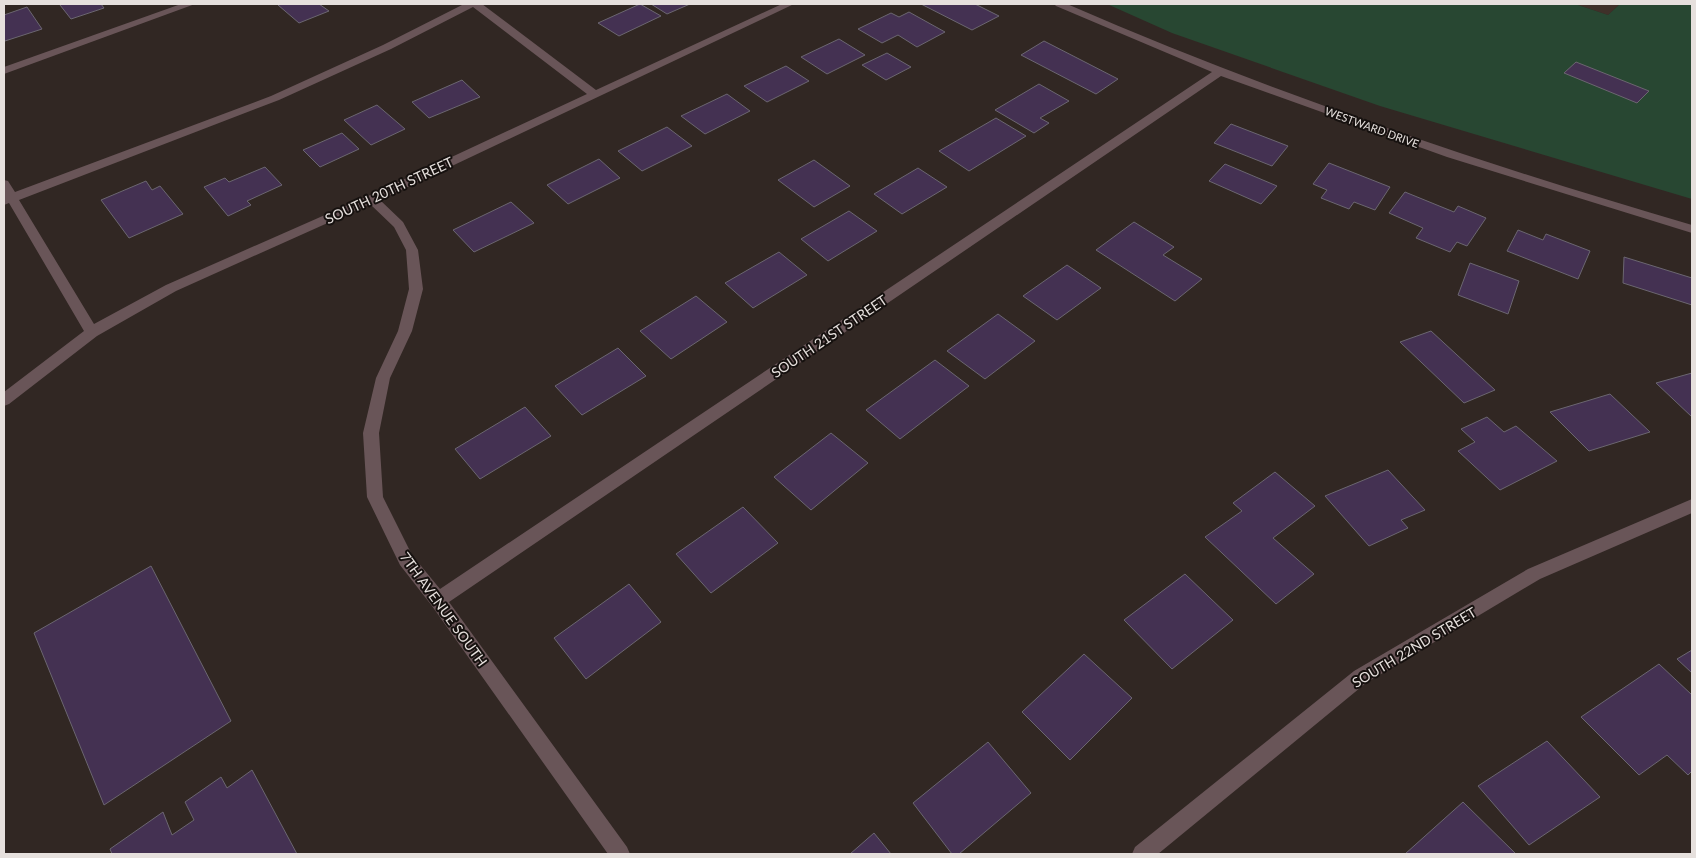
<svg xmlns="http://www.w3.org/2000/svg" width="1696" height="858" viewBox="0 0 1696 858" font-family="Lato,sans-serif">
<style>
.built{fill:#3f3029}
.green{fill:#284732}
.building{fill:#443152;stroke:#6b6670}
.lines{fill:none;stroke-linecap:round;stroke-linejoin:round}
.minor{fill:#695558;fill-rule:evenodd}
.labels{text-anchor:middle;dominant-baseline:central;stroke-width:4;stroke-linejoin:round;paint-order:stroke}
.far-street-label{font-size:11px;fill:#e6e0dd;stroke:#16110f}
.street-label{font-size:14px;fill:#e6e0dd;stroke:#16110f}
</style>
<rect width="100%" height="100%" fill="#312723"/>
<polygon class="built" points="1575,4 1620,4 1608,15"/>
<polygon class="green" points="1107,4 1575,4 1608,15 1620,4 1692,4 1692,199 1380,106 1172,33"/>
<g class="building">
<polygon points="63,4 101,4 104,8 71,19 60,5"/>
<polygon points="282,4 319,4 329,11 299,23 278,5"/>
<polygon points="640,4 661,16 619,36 598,23"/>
<polygon points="651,4 690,4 667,14"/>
<polygon points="921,4 975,4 999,16 972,30"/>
<polygon points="27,7 42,29 5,41 4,38 4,15"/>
<polygon points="909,12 945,32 917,47 898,35 882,43 858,29 891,13 899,17"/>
<polygon points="839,39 865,55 827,74 801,57"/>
<polygon points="1044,41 1118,79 1096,94 1021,55"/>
<polygon points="887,53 911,67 886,80 862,65"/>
<polygon points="1576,62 1649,91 1637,103 1564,73"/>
<polygon points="786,66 809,81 767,102 744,86"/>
<polygon points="462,80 480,97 429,118 412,102"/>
<polygon points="1039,84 1069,101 1040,118 1049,123 1034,133 995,110"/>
<polygon points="727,94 750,111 705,134 681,116"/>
<polygon points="377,105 405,129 371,145 344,120"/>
<polygon points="996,118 1026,136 969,171 939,151"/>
<polygon points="1231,124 1288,146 1272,166 1214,143"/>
<polygon points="667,127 692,146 642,171 618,151"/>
<polygon points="342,133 359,149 320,167 303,150"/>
<polygon points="599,159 620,178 568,204 547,185"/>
<polygon points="814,160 850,186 814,207 778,180"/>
<polygon points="1329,163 1390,187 1375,210 1354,202 1349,209 1321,198 1327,190 1313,184"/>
<polygon points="1225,164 1277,186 1261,204 1209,181"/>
<polygon points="265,167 282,185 247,201 251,205 228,216 204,187 225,178 229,182"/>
<polygon points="918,168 947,187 902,214 874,194"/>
<polygon points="146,181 152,190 160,186 183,214 129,238 101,200"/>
<polygon points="1405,192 1454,212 1458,206 1486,218 1467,246 1457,242 1450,252 1416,238 1423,228 1389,213"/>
<polygon points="511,202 534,223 474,252 453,230"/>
<polygon points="849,211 877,231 828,261 801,239"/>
<polygon points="1134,222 1174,247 1163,255 1202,279 1175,301 1096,250"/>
<polygon points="1518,230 1543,240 1546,234 1590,251 1578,279 1507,251"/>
<polygon points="779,252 807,275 753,308 725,283"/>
<polygon points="1624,257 1692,278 1692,305 1623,283"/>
<polygon points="1470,263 1519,281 1508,314 1458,295"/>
<polygon points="1067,265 1101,288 1057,320 1023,296"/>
<polygon points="696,296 727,322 671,359 640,331"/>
<polygon points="998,314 1035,341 985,379 947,351"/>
<polygon points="1431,331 1495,390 1464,403 1400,342"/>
<polygon points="618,348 646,376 582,415 555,386"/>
<polygon points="935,360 969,386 900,439 866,410"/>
<polygon points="1692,373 1692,417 1656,383"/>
<polygon points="1610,394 1650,432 1589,451 1550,412"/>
<polygon points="525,407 551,436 480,479 455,449"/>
<polygon points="1487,417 1504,432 1516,426 1557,461 1500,490 1458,451 1475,442 1461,429"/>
<polygon points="831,433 868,463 811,510 774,477"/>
<polygon points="1388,470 1425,510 1401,520 1408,528 1369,546 1325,496"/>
<polygon points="1275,472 1315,506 1273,538 1314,574 1276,604 1205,537 1242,511 1233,503"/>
<polygon points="743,507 778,543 711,593 676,554"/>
<polygon points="151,566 231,721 104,805 34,633"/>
<polygon points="1185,574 1233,620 1172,669 1124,620"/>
<polygon points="629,584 661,622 586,679 554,638"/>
<polygon points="1692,650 1692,673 1677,659"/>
<polygon points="1084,654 1132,698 1070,760 1022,712"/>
<polygon points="1659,664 1692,695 1692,771 1688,775 1667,755 1639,775 1581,717"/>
<polygon points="1547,741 1600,797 1529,845 1478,786"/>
<polygon points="988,742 1031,793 959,854 952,854 913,803"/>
<polygon points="252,770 297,854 112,854 110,849 163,812 172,835 194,820 185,802 221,777 227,788"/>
<polygon points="1463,802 1516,854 1405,854"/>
<polygon points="874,833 891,854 850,854"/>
</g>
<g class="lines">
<g class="minor">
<polygon points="181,4 195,4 4,74 4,67"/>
<path d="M464,4h18l114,86 186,-86h12l-414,196 23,22 15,28 5,39 -11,42 -22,47 -11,55 4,64 29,58 28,34 772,-517 -156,-66 -2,-2h13c203,88 412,159 625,221v8l-245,-76 -226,-81 -772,526 178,245 3,7h-22l-176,-248 -32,-41 -33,-68 -4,-64 13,-55 22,-47 11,-42 -3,-39 -12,-23 -24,-23 -194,87 -79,45 -88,68 -5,2v-14l80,-61 -75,-128 -5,2v-25l4,1 7,11 256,-96 112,-51zM473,7l114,87 -219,102 -202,89 -72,39 -75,-124 260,-100 112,-51z"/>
<polygon points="1692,499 1692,513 1540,579 1366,683 1158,854 1132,854 1135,847 1354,671 1528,569"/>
</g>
</g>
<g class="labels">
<g class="far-street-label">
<text transform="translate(1372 127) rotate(20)">WESTWARD DRIVE</text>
</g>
<g class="street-label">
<text transform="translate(389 190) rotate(-25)">SOUTH 20TH STREET</text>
<text transform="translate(829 336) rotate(-34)">SOUTH 21ST STREET</text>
<text transform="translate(444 609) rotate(54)">7TH AVENUE SOUTH</text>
<text transform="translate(1414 647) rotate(-31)">SOUTH 22ND STREET</text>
</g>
</g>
<rect width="1696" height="858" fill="none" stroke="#e6e0dd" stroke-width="10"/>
</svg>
